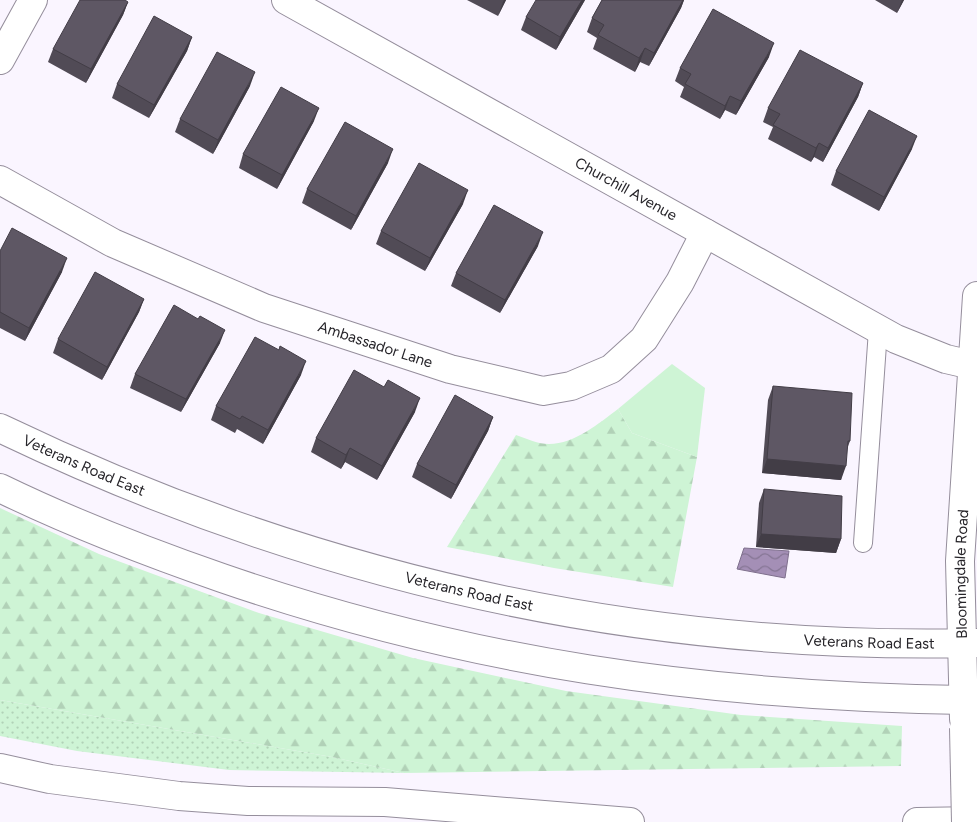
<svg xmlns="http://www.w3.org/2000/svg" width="977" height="822" viewBox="0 0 977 822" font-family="Figtree,sans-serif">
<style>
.grass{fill:url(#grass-dots)}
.forest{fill:url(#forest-firs)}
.green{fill:#cef4d5}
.water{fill:url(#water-waves);stroke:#7e6f8c}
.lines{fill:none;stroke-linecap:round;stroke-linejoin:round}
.service-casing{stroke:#958e9c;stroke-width:20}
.minor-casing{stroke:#958e9c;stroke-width:30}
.tertiary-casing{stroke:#958e9c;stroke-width:30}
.motorway-casing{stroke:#958e9c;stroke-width:30}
.service{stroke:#fff;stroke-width:18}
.minor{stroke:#fff;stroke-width:28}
.tertiary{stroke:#fff;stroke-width:28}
.motorway{stroke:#fff;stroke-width:28}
.tertiary-bridge-casing{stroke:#958e9c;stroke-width:30;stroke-linecap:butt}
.tertiary-bridge{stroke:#fff;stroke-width:28}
.wall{fill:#514b56}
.shaded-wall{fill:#423d46}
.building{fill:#5e5764;stroke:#423d46}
.labels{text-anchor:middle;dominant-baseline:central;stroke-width:5;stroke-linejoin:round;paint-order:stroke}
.street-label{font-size:15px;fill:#262429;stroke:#fff}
</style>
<defs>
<pattern id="grass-dots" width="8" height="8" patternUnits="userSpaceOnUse" patternTransform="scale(1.25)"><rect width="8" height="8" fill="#cef4d5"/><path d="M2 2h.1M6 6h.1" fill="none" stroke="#b1d1b7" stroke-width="1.8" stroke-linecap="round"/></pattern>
<pattern id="forest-firs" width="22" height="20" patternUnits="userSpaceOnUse" patternTransform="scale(1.25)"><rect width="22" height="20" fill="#cef4d5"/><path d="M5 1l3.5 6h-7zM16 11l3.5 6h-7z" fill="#b1d1b7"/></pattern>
<pattern id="water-waves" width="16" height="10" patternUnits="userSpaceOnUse" patternTransform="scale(1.25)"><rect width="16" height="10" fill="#a48fb6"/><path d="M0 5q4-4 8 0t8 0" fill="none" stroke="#857594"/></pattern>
</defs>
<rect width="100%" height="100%" fill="#faf5ff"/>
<polygon class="grass" points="0,700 332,757 404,773 229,770 77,751 0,736"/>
<g class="forest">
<path d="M618,409l14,24 65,24 -24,130 -119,-19 -107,-21 69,-112c11,4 22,9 33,9 26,0 50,-21 69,-35z"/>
<polygon points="0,508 99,554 259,613 413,658 566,691 741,715 902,726 901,766 404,773 332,757 0,700"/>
</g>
<polygon class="green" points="672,364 705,388 697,457 632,433 618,409"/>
<polygon class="water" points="744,548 789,551 785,578 737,569"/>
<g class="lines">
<g class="service-casing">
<polyline id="service" points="863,543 878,330"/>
</g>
<g class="minor-casing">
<g id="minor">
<path id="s1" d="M286,0l610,339 50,20 26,6"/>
<polyline points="0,60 33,0"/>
<path id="s2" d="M0,180l113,63 151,65 186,61 93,22 28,-5 40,-17 33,-30 36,-57 25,-49"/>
</g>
</g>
<g class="tertiary-casing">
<g id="tertiary">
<path id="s3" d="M0,428c308,148 635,223 977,215"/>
<path d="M0,488c72,35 147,64 222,90 247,85 482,118 742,122"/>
<path id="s4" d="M964,719l-4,-158 17,-265"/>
</g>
</g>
<g class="motorway-casing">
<g id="motorway">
<polyline points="0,768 50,779 179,796 248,801 385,802 630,822"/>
<polyline points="917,822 977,821"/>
</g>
</g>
<use href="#service" class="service"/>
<use href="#minor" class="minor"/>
<use href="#tertiary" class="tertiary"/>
<use href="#motorway" class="motorway"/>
<g class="tertiary-bridge-casing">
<polyline id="tertiary-bridge" points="964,728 966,822"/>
</g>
<use href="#tertiary-bridge" class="tertiary-bridge"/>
</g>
<g class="wall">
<polygon points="467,0 506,0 498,16"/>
<polygon points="585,0 556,50 521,30 526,17"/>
<polygon points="602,0 684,0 681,8 649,66 640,62 635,72 593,49 597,38 587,32 592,18"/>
<polygon points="875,0 904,0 897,13"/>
<polygon points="128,2 123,15 86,83 48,62 53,49"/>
<polygon points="192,37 187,51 149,118 112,98 117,84"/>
<polygon points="769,57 736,115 725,110 720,119 680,97 684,87 675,81 680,68"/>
<polygon points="863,83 858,97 823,162 814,157 811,162 768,139 773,127 763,122 768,108"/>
<polygon points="250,86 213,154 175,132 180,119"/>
<polygon points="314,121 277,189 239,168 243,154"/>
<polygon points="912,149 879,211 831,185 836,171"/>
<polygon points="388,163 351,230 302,203 307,189"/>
<polygon points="463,204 425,271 376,244 381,231"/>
<polygon points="538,246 500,313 451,286 456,273"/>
<polygon points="0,251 62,272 25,341 0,328"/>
<polygon points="144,299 139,312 102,380 53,353 58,339"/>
<polygon points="198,319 220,343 181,412 130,388 135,374"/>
<polygon points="301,375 263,444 237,429 235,433 211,420 216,406"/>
<polygon points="773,386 850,441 847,449 841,480 762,473 768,400"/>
<polygon points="415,412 377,480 345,462 341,469 311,452 316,438"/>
<polygon points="493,417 488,431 451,499 412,477 417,464"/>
<polygon points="764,489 841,539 836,553 756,547 759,503"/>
</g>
<g class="shaded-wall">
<polygon points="504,0 506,0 498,16 503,2"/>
<polygon points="582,0 585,0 556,50 560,37"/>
<polygon points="683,0 684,0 681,8 649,66 654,53"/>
<polygon points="902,0 904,0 897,13"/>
<polygon points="128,2 123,15 86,83 91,69"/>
<polygon points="192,37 187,51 149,118 154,105"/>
<polygon points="774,43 769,57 736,115 741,101"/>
<polygon points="645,48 640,62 635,72 639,58"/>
<polygon points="255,72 250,86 213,154 218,140"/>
<polygon points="863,83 858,97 823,162 828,148"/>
<polygon points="730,96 725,110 720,119 725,106"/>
<polygon points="319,108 314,121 277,189 282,175"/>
<polygon points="917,136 912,149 879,211 884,197"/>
<polygon points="819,143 814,157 811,162 816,148"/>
<polygon points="393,149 388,163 351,230 356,216"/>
<polygon points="468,190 463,204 425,271 430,258"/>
<polygon points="543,232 538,246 500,313 505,300"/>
<polygon points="67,258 62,272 25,341 29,328"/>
<polygon points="144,299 139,312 102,380 107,367"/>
<polygon points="225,330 220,343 181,412 186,399"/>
<polygon points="306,361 301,375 263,444 268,430"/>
<polygon points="420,398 415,412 377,480 382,466"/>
<polygon points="493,417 488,431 451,499 456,485"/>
<polygon points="350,448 345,462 341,469 346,455"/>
<polygon points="767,459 846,466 841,480 762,473"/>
<polygon points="761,534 841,539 836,553 756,547"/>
</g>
<g class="building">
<polygon points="80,0 125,0 128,2 91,69 53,49"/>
<polygon points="536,0 582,0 560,37 526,17"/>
<polygon points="602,0 683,0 654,53 645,48 639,58 598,35 604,25 592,18"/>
<polygon points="713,9 774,43 741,101 730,96 725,106 685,84 691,74 680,68"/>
<polygon points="154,16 192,37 154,105 117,84"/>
<polygon points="800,50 863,83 828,148 819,143 816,148 773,125 780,114 768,108"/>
<polygon points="217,52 255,72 218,140 180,119"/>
<polygon points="281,87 319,108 282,175 243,154"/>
<polygon points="869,110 917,136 884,197 836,171"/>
<polygon points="345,122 393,149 356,216 307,189"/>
<polygon points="419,163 468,190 430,258 381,231"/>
<polygon points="494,205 543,232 505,300 456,273"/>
<polygon points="12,228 67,258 29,328 0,312 0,251"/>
<polygon points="95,272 144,299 107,367 58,339"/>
<polygon points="174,305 198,319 200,316 225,330 186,399 135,374"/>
<polygon points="255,337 279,350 280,346 306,361 268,430 242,416 240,419 216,406"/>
<polygon points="354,370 384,387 388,380 420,398 382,466 350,448 346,455 316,438"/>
<polygon points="773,386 852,393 850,441 848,441 846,466 767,459"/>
<polygon points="455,395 493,417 456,485 417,464"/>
<polygon points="764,489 842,496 841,539 761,534"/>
</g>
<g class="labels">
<g class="street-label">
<text stroke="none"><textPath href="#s1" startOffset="389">Churchill Avenue</textPath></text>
<text stroke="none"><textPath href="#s2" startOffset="411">Ambassador Lane</textPath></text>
<text stroke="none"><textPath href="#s3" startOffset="92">Veterans Road East</textPath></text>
<text stroke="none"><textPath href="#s4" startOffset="145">Bloomingdale Road</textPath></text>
<text stroke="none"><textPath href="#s3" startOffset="498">Veterans Road East</textPath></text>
<text stroke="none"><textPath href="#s3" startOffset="902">Veterans Road East</textPath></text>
</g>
</g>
</svg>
